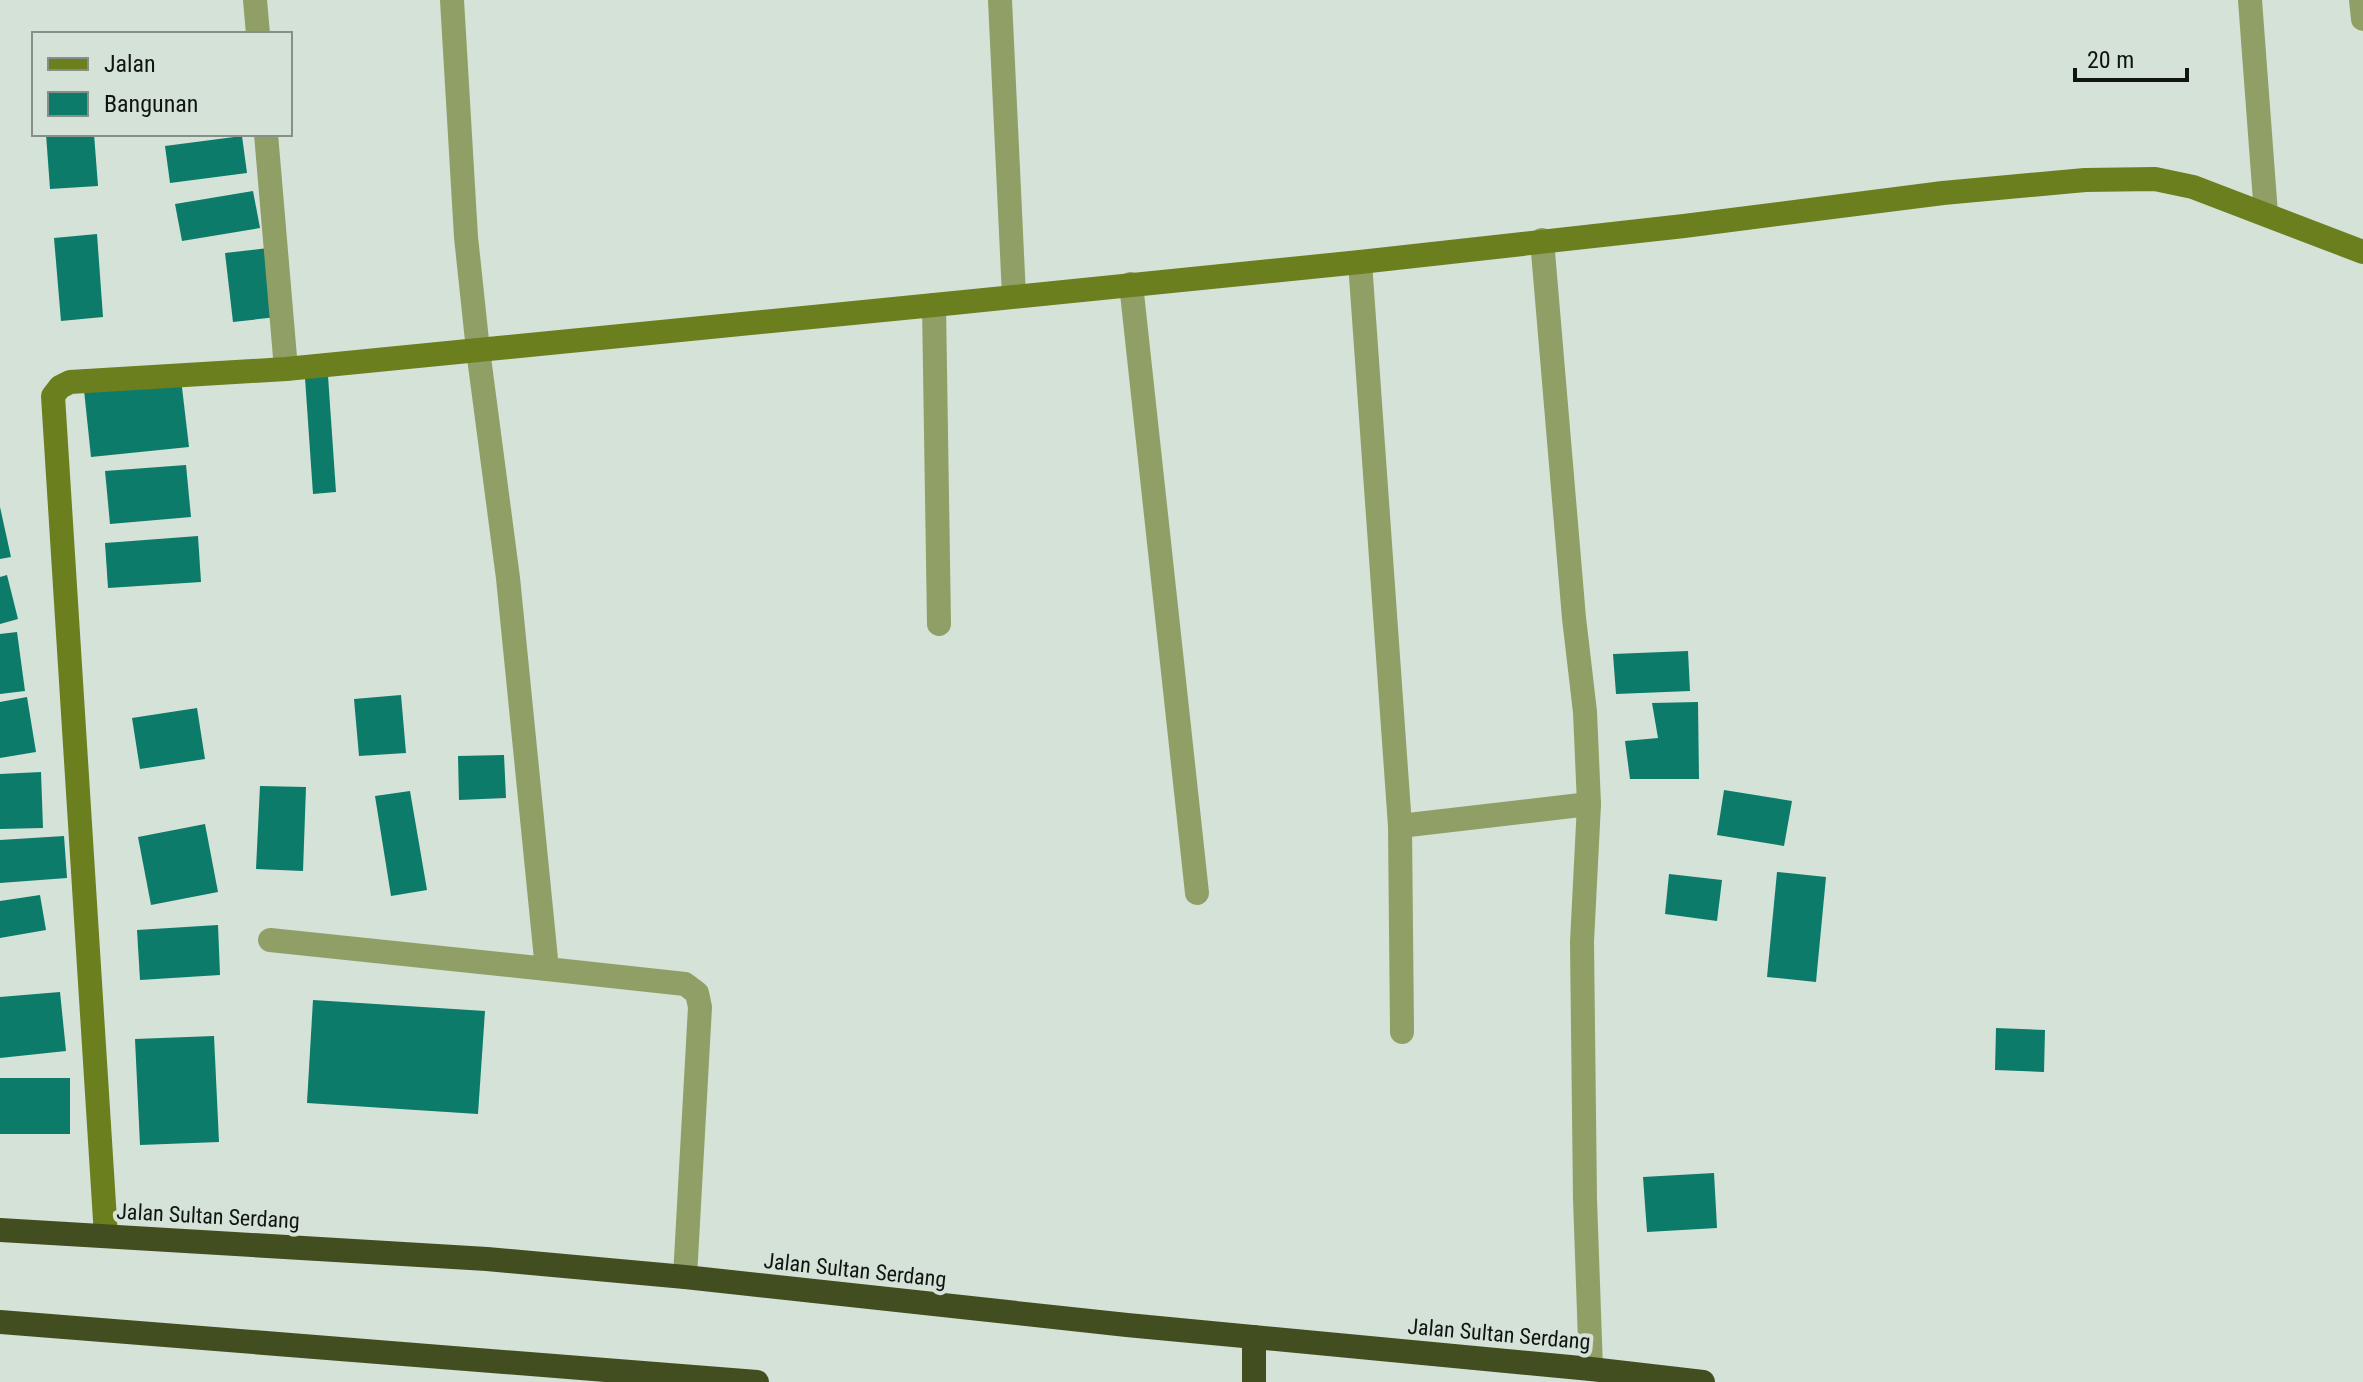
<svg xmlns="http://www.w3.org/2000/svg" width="2363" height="1382" viewBox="0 0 2363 1382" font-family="'Roboto Condensed',sans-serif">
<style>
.building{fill:#0c7b6a}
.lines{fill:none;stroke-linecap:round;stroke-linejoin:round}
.street{stroke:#909f66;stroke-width:24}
.secondary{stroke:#6b7f1f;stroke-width:24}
.highway{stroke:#424e1f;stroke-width:24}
.labels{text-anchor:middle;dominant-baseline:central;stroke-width:8;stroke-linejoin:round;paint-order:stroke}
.street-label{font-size:22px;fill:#101511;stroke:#d5e2d7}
</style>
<rect width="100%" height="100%" fill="#d5e2d7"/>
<g class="building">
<polygon points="46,134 94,134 98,186 50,189"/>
<polygon points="242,136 247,173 170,183 165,146"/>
<polygon points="253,191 260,228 182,241 175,204"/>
<polygon points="97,234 103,317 61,321 54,238"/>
<polygon points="268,248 277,317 233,322 225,253"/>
<polygon points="328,376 336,492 313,494 305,378"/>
<polygon points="181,379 189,447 91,457 84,390"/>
<polygon points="186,465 191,517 110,524 105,471"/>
<polygon points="0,507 11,557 0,559"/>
<polygon points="198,536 201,582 108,588 105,543"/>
<polygon points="7,575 18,619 0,624 0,577"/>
<polygon points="17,632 25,691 0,694 0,634"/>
<polygon points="1688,651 1690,691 1616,694 1613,654"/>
<polygon points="401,695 406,753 359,756 354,699"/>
<polygon points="27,697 36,752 0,758 0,702"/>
<polygon points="1698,702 1699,779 1630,779 1625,741 1658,738 1652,703"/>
<polygon points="197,708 205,759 140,769 132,718"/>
<polygon points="504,755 506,798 459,800 458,756"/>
<polygon points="41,772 43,828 0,829 0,774"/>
<polygon points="260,786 306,787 303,871 256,869"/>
<polygon points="1724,790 1792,801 1784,846 1717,835"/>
<polygon points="410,791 427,890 391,896 375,796"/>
<polygon points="205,824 218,892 151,905 138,837"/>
<polygon points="64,836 67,878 0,883 0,840"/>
<polygon points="1777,872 1826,877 1816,982 1767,977"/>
<polygon points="1669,874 1722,880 1717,921 1665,914"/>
<polygon points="40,895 46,930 0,938 0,901"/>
<polygon points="218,925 220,975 140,980 137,930"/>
<polygon points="60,992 66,1051 0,1058 0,997"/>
<polygon points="313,1000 485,1011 478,1114 307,1103"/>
<polygon points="1996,1028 2045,1030 2044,1072 1995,1070"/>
<polygon points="214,1036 219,1142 140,1145 135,1039"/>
<rect x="0" y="1078" width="70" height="56"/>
<polygon points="1714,1173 1717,1228 1647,1232 1643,1177"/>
</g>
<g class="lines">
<g class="street">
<polyline points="255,0 258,34"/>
<polyline points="452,0 466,237 478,350 508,578 547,969 685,984 697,993 700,1007 685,1277"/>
<polyline points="1000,0 1014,296"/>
<polyline points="2250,0 2266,214"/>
<polyline points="2361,0 2363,19"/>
<polyline points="266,134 286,369"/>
<polyline points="1542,240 1574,618 1585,712 1589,804 1582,942 1585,1199 1591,1369"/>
<polyline points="1360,262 1400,826 1589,804"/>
<polyline points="1131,284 1197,893"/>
<polyline points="934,305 939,624"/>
<polyline points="1400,826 1402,1032"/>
<polyline points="270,940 547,969"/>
</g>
<polyline class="secondary" points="106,1236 53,396 60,387 70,382 286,369 934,305 1360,262 1684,226 1943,193 2085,180 2155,179 2193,187 2363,252"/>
<g class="highway">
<polyline points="0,1230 487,1259 685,1277 1127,1325 1591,1369 1703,1382"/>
<polyline points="0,1322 757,1382"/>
<polyline points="1254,1382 1254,1337"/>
</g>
</g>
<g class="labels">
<g class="street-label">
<text transform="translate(208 1216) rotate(3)">Jalan Sultan Serdang</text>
<text transform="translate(855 1270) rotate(6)">Jalan Sultan Serdang</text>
<text transform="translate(1499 1334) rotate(5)">Jalan Sultan Serdang</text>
</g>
</g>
<rect x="32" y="32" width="260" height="104" fill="#d5e2d7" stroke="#869088" stroke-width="2"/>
<rect x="48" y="58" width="40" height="12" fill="#6b7f1f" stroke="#869088" stroke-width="2"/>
<text x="104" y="72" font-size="24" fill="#101511">Jalan</text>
<rect x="48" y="92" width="40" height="24" fill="#0c7b6a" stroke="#869088" stroke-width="2"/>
<text x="104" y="112" font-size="24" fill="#101511">Bangunan</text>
<path d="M2075 68v12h112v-12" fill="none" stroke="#101511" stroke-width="4"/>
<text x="2087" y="68" font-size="24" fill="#101511" stroke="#d5e2d7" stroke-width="6" paint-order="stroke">20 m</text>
</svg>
